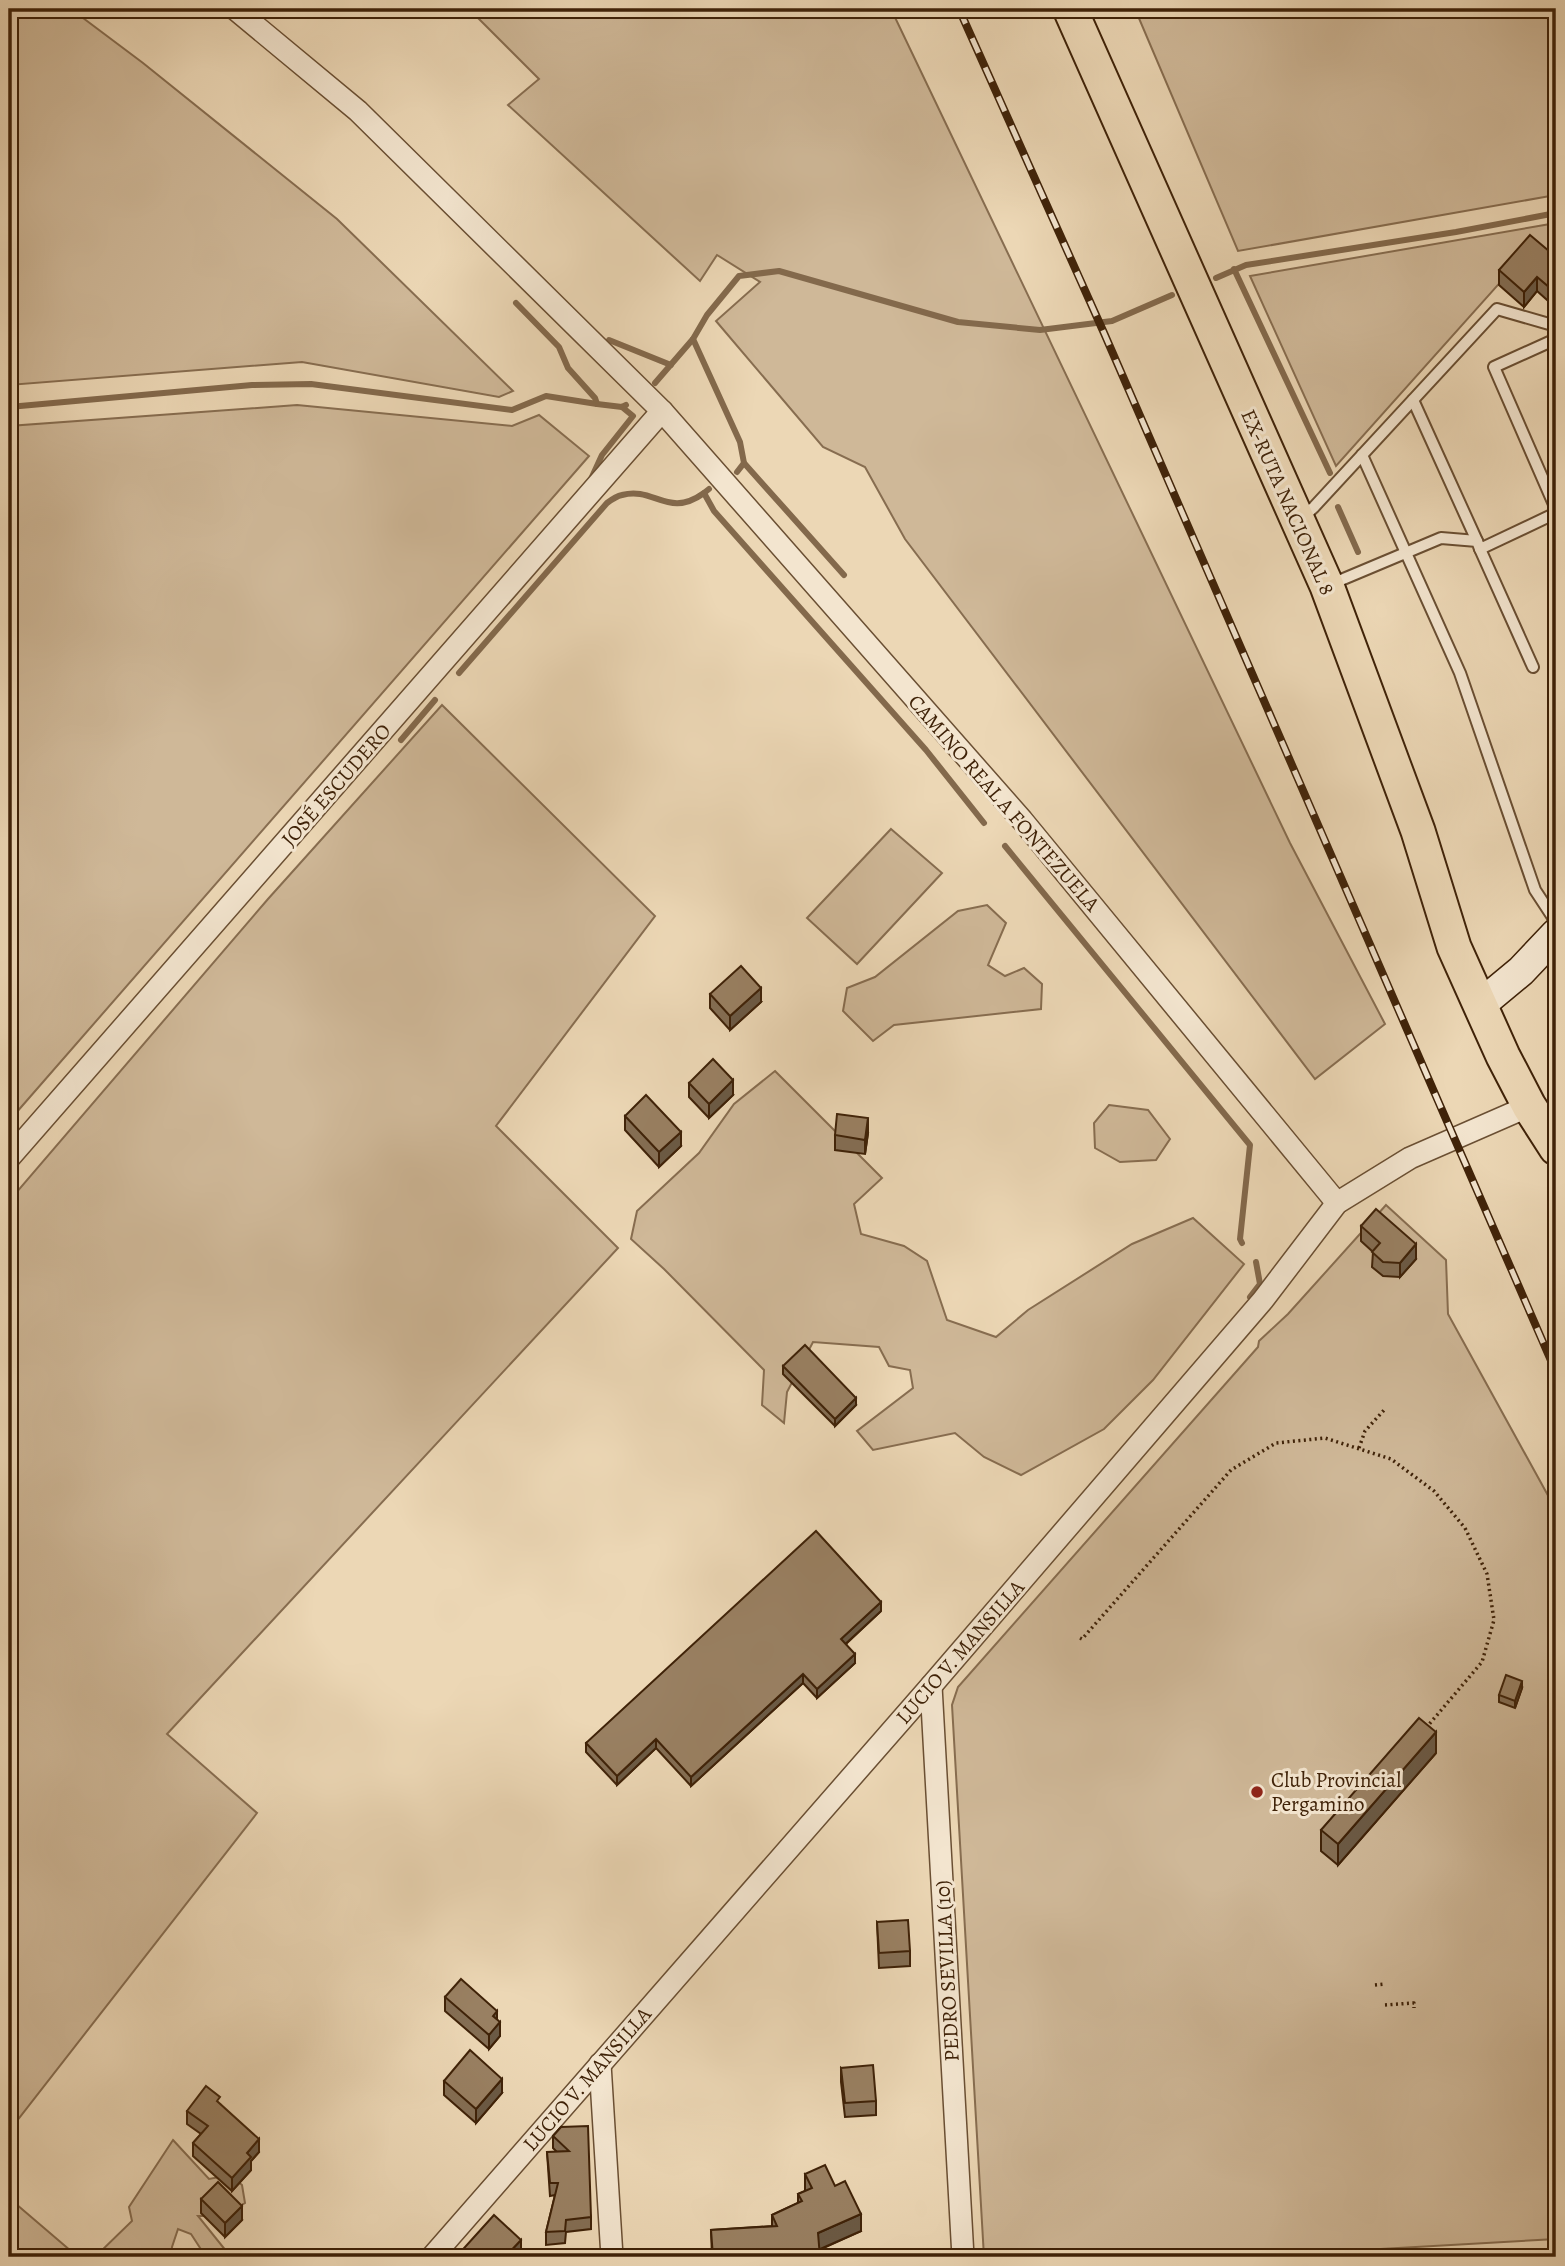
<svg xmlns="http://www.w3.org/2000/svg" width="1565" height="2266" viewBox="0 0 1565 2266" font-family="Alegreya,serif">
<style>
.green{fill:#cfb898;stroke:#876d50;stroke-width:2}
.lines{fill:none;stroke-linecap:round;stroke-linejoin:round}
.stream{stroke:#83694c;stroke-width:6}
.lane-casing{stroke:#6a4f33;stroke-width:14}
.street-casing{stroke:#6a4f33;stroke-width:24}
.secondary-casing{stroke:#3f2208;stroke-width:33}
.primary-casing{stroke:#3f2208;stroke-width:37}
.path{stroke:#3f2208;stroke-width:3.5;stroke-dasharray:2 3.5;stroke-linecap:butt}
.lane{stroke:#f3e5cf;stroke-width:10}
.street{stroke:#f3e5cf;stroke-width:21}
.secondary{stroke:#f3e5cf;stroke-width:30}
.primary{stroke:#ecd7b5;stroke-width:33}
.rail-casing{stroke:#3f2208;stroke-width:8}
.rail{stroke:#f3e5cf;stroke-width:5;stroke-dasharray:16;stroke-linecap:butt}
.wall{fill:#846e54;stroke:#3f2208;stroke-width:2}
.shaded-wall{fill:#6b5a45;stroke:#3f2208;stroke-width:2}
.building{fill:#998062;stroke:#3f2208;stroke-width:2}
.poi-dot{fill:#8f2418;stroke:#f3e5cf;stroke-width:2.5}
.labels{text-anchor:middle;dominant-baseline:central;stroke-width:6;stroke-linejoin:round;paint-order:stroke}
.street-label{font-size:21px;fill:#3f2208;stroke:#f3e5cf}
.poi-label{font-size:21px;fill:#3f2208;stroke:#f3e5cf;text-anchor:start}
</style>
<rect width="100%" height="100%" fill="#ecd7b5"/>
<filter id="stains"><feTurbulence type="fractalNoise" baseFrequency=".00286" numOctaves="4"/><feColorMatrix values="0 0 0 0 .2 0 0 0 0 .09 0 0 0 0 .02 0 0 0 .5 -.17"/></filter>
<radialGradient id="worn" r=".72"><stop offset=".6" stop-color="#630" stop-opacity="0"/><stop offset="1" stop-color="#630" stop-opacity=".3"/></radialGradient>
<g class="green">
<polygon points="9,9 71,9 143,63 337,219 513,391 499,397 302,362 9,385"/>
<polygon points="469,9 891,9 1290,843 1385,1024 1315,1079 905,539 865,467 823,447 716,321 760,282 717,255 700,281 508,105 539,79"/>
<polygon points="1135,9 1556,9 1556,195 1238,251"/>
<polygon points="1556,223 1556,269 1531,248 1336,466 1250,276"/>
<polygon points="297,405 512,426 539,415 589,456 9,1121 9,426"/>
<polygon points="442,705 655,916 496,1126 618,1248 167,1734 257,1813 9,2131 9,1201 268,899"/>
<polygon points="891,829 942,873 857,964 807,918"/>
<polygon points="987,905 1006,923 988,965 1005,976 1024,968 1042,984 1041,1009 894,1025 873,1041 843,1011 847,988 875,977 958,911"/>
<polygon points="775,1071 882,1178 854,1204 861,1234 904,1246 927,1261 947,1320 996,1337 1028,1310 1132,1244 1193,1218 1244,1264 1153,1380 1104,1429 1021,1475 984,1457 955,1433 873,1450 857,1431 913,1388 910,1370 889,1366 879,1347 813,1342 787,1392 784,1423 762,1405 764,1370 664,1269 631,1239 637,1211 699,1153 734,1104"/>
<polygon points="1109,1105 1148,1110 1170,1139 1156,1160 1120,1162 1095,1148 1094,1123"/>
<polygon points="1386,1205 1446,1260 1448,1314 1556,1510 1556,2239 1241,2257 984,2257 952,1705 958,1687 1258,1347 1259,1341 1288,1314"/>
<polygon points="173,2140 209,2179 230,2175 242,2185 245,2203 222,2216 198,2216 231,2257 206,2257 191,2234 178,2229 172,2247 171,2257 101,2257 98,2254 132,2221 129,2207"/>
<polygon points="9,2198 78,2257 9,2257"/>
</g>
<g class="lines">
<g class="stream">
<polyline points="1234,269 1330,473"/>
<polyline points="1216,278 1246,265 1456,232 1556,213"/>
<polyline points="516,303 559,347 568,368 595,398 597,404"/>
<polyline points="693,339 740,442 744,463 844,575"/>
<polyline points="609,340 671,365"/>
<polyline points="655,383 693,339 707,315 739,276 779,271 958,322 1040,330 1112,321 1172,295"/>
<polyline points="9,407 252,385 311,384 512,410 546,396 597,404 622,407 626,405"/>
<polyline points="737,472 744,463"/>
<polyline points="591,479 602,455 633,416 622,407"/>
<polyline points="709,489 704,493 714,511 926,750 984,823"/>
<polyline points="1338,507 1358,552"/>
<path d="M459,673l148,-170c4,-3 10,-7 15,-8 32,-9 46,24 82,-2"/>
<polyline points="401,740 435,700"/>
<polyline points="1005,846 1250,1145 1240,1239 1242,1243"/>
<polyline points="1250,1297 1260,1284 1256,1262"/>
</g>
<g class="lane-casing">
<g id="lane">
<polyline points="1556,339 1494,367 1556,509"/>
<polyline points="1413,400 1477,541"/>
<polyline points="1362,455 1460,673 1535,890 1556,922"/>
<polyline points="1302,518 1314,507 1497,309 1556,326"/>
<polyline points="1480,549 1533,667"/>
<polyline points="1329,585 1441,538 1477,541 1480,549 1556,513"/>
</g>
</g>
<g class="street-casing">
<g id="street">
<polyline points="235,9 358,111 662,411 1022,820 1337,1203"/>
<polyline points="9,1158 662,411"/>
<polyline points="931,1686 963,2257"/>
<polyline points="600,2064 612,2257"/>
<polyline points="432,2257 931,1686 1263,1300 1337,1203 1410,1158 1529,1106"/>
</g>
</g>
<g class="secondary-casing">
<polyline id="secondary" points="1480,1005 1521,971 1556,934"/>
</g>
<g class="primary-casing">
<polyline id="primary" points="1070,9 1327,586 1418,831 1454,947 1503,1056 1529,1106 1556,1148"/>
</g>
<g class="path">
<polyline points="1359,1448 1365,1431 1385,1409"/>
<polyline points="1080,1638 1082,1639 1231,1470 1276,1443 1325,1438 1391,1459 1434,1491 1465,1528 1487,1574 1494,1620 1482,1662 1426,1728"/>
<polyline points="1375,1985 1384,1984"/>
<polyline points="1385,2005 1414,2003 1414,2008"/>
</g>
<use href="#lane" class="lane"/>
<use href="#street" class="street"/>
<use href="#secondary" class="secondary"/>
<use href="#primary" class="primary"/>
<g class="rail-casing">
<polyline id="rail" points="959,9 1104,333 1556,1372"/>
</g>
<use href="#rail" class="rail"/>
</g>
<g class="wall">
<polygon points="1556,257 1556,308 1537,291 1524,307 1499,285 1499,270"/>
<polygon points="710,994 761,1002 730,1030 710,1008"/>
<polygon points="689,1083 733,1095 709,1118 689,1097"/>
<polygon points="625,1116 681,1146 659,1167 625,1130"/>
<polygon points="868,1133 865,1154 835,1150 835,1135"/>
<polygon points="1361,1226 1416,1259 1400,1277 1383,1276 1372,1267 1373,1252 1361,1241"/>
<polygon points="783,1366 856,1405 835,1426 783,1374"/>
<polygon points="881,1611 846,1644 855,1663 817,1698 803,1683 691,1786 656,1748 617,1785 586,1752 586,1743"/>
<polygon points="1522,1688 1515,1708 1499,1702 1499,1695"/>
<polygon points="1436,1753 1338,1865 1321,1851 1321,1830"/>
<polygon points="877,1922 910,1951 910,1966 879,1968"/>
<polygon points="445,1997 497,2019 500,2036 489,2049 445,2011"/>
<polygon points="841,2068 876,2101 876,2115 845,2117 841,2082"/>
<polygon points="444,2081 502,2093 476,2123 444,2095"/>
<polygon points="220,2104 259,2152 251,2161 251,2170 232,2191 193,2156 193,2143 201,2134 187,2124 187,2111"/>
<polygon points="561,2127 591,2217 591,2229 566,2232 565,2243 546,2245 546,2232 555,2195 550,2196 547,2152 557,2152 553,2148 553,2136"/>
<polygon points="805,2174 835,2186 861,2231 819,2250 820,2257 712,2257 711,2230 772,2226 772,2215 798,2203 798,2194 805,2191"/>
<polygon points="201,2199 242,2220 225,2237 201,2213"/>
</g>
<g class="shaded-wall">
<polygon points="1537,277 1537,291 1524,307 1524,292"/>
<polygon points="761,988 761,1002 730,1030 730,1016"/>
<polygon points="733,1080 733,1095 709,1118 709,1104"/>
<polygon points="868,1118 868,1133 865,1154 865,1140"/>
<polygon points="681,1132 681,1146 659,1167 659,1152"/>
<polygon points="1416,1244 1416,1259 1400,1277 1400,1263"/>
<polygon points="856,1398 856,1405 835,1426 835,1419"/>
<polygon points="881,1602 881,1611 841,1648 841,1639"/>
<polygon points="855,1654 855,1663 817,1698 817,1689"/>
<polygon points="803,1674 803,1683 691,1786 691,1777"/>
<polygon points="1522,1681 1522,1688 1515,1708 1515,1701"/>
<polygon points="1436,1732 1436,1753 1338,1865 1338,1844"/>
<polygon points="656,1739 656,1748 617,1785 617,1776"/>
<polygon points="497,2011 497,2025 500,2022 500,2036 489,2049 489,2035 493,2016"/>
<polygon points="502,2079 502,2093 476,2123 476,2109"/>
<polygon points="259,2139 259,2152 251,2161 251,2170 232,2191 232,2178 247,2153"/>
<polygon points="242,2206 242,2220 225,2237 225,2223"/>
<polygon points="861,2214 861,2231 818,2250 818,2233"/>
<polygon points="521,2240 521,2253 517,2257 505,2257"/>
</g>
<g class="building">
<polygon points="1530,235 1556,257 1556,293 1537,277 1524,292 1499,270"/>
<polygon points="741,966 761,988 730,1016 710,994"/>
<polygon points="713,1059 733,1080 709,1104 689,1083"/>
<polygon points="646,1095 681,1132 659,1152 625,1116"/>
<polygon points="837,1114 868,1118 865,1140 835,1135"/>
<polygon points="1376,1209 1416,1244 1400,1263 1383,1262 1372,1252 1380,1243 1361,1226"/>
<polygon points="805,1345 856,1398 835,1419 783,1366"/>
<polygon points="816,1531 881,1602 841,1639 855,1654 817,1689 803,1674 691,1777 656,1739 617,1776 586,1743"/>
<polygon points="1506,1675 1522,1681 1515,1701 1499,1695"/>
<polygon points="1419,1718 1436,1732 1338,1844 1321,1830"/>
<polygon points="908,1920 910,1951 879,1953 877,1922"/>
<polygon points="461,1979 497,2011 493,2016 500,2022 489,2035 445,1997"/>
<polygon points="470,2050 502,2079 476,2109 444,2081"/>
<polygon points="873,2065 876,2101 845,2103 841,2068"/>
<polygon points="206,2086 220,2097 217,2101 259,2139 247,2153 251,2157 232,2178 193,2143 208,2126 187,2111"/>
<polygon points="588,2126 591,2217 566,2220 565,2231 546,2232 558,2183 550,2183 547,2152 569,2151 553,2136 561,2127"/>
<polygon points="825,2165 835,2186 845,2181 861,2214 818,2233 820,2257 713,2257 711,2230 777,2226 772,2215 802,2201 798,2194 812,2188 805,2174"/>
<polygon points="218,2182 242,2206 225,2223 201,2199"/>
<polygon points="494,2215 521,2240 505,2257 456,2257"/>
</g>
<circle class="poi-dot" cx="1257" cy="1792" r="7"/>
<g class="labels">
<g class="street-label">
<text transform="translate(1288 502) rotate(66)">EX-RUTA NACIONAL 8</text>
<text transform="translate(336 785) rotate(-49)">JOSÉ ESCUDERO</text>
<text transform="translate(1004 803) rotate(49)">CAMINO REAL A FONTEZUELA</text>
<text transform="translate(960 1652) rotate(-49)">LUCIO V. MANSILLA</text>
<text transform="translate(947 1971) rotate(-93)">PEDRO SEVILLA (10)</text>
<text transform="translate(587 2079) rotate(-49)">LUCIO V. MANSILLA</text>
</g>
<g class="poi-label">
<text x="1271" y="1780">Club Provincial<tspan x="1271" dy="24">Pergamino</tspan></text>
</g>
</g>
<rect width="1565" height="2266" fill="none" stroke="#ecd7b5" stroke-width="35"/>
<rect x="10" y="10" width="1544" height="2245" fill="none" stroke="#3f2208" stroke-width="3.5"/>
<rect x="18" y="18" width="1530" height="2231" fill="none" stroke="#3f2208" stroke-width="2"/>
<rect width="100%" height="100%" filter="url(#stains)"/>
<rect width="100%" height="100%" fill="url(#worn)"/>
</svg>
